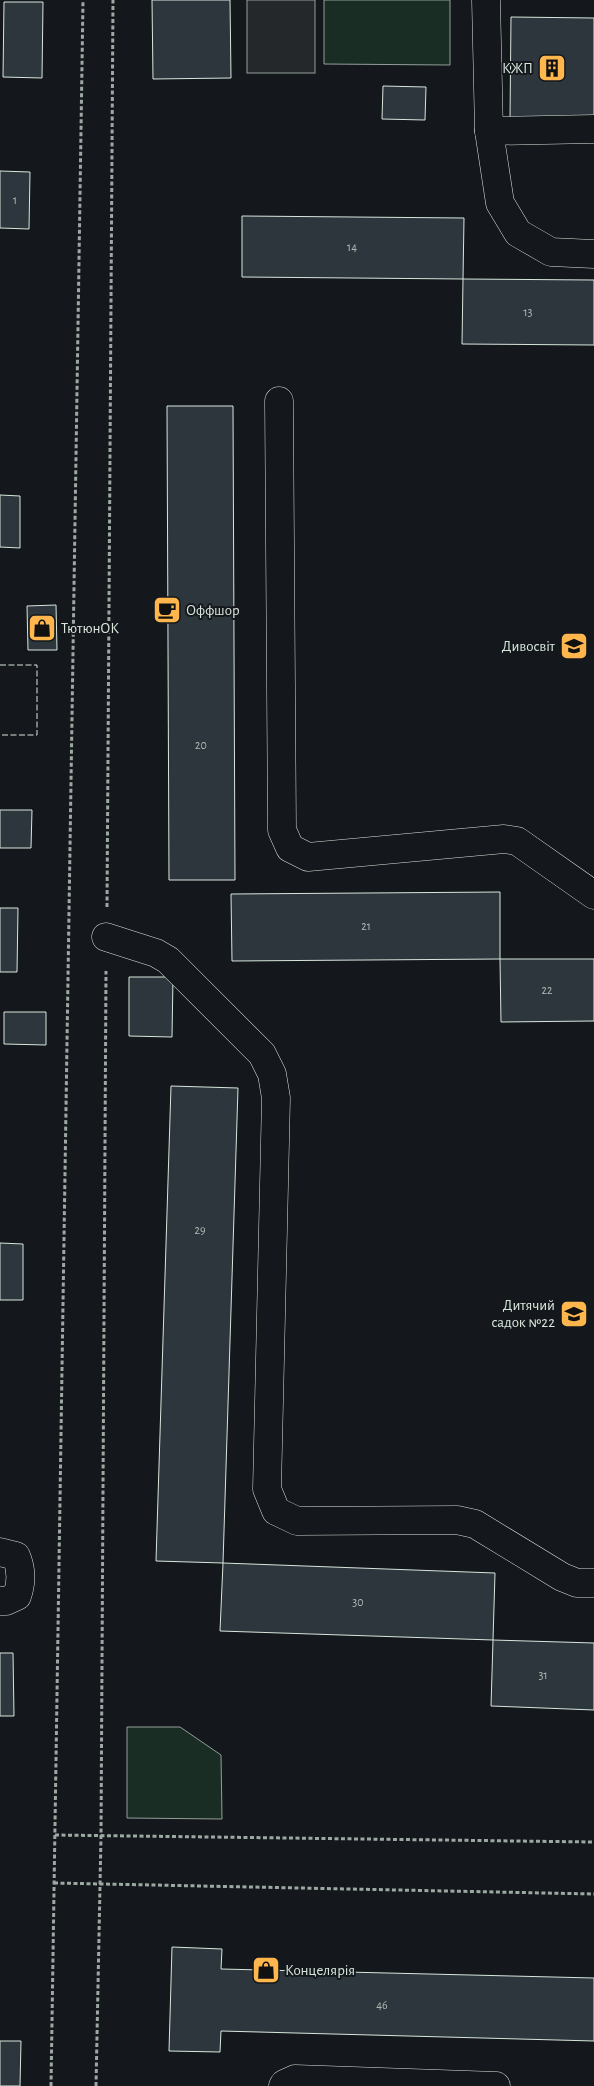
<svg xmlns="http://www.w3.org/2000/svg" width="594" height="2086" viewBox="0 0 594 2086" font-family="'Alegreya Sans',sans-serif">
<style>
.green{fill:#1a2d24;stroke:#939e99}
.parking{fill:#24282b;stroke:#939e99}
.building{fill:#2c363c;stroke:#d8e6dc}
.lines{fill:none;stroke-linecap:round;stroke-linejoin:round}
.minor-casing{stroke:#d8e6dc;stroke-width:29}
.path{stroke:#9da8a2;stroke-width:3;stroke-dasharray:4 2.5;stroke-linecap:butt}
.minor{stroke:#14181c;stroke-width:28}
.fence{stroke:#d8e6dc;stroke-width:1;stroke-dasharray:6 2.5;stroke-linecap:butt}
.labels{text-anchor:middle;dominant-baseline:central;stroke-width:4;stroke-linejoin:round;paint-order:stroke}
.number-label{font-size:12px;fill:#adbab4}
.poi-label{font-size:15px;fill:#d8e6dc;stroke:#14181c;text-anchor:end}
</style>
<rect width="100%" height="100%" fill="#14181c"/>
<g class="green">
<polygon points="324,0 450,0 450,65 324,64"/>
<polygon points="127,1727 180,1727 221,1755 222,1819 127,1818"/>
</g>
<rect class="parking" x="247" y="0" width="68" height="73"/>
<g class="building">
<polygon points="152,0 230,0 231,78 153,79"/>
<polygon points="4,2 43,2 42,78 3,77"/>
<polygon points="511,17 594,18 594,120 510,119"/>
<polygon points="383,86 426,87 425,120 382,119"/>
<polygon points="0,171 30,172 29,229 0,228"/>
<polygon points="242,216 464,218 463,279 242,277"/>
<polygon points="463,279 594,280 594,345 462,344"/>
<polygon points="167,406 233,406 235,880 169,880"/>
<polygon points="0,495 20,496 20,548 0,547"/>
<polygon points="56,605 57,650 28,650 27,606"/>
<polygon points="0,810 32,810 31,848 0,848"/>
<polygon points="500,892 500,959 232,961 231,894"/>
<polygon points="0,908 18,908 17,972 0,972"/>
<polygon points="500,959 594,959 594,1021 501,1022"/>
<polygon points="129,977 173,977 172,1037 129,1036"/>
<polygon points="4,1012 46,1012 46,1045 4,1044"/>
<polygon points="171,1086 238,1088 223,1563 156,1561"/>
<polygon points="0,1243 23,1244 23,1300 0,1300"/>
<polygon points="223,1563 495,1573 493,1640 220,1631"/>
<polygon points="493,1640 594,1643 594,1710 491,1706"/>
<polygon points="0,1653 13,1653 14,1716 0,1716"/>
<polygon points="172,1947 222,1949 221,1969 594,1978 594,2041 221,2031 220,2052 169,2051"/>
<polygon points="0,2041 21,2041 20,2086 0,2086"/>
</g>
<g class="lines">
<g class="minor-casing">
<g id="minor">
<polyline points="486,0 489,131 594,129"/>
<polyline points="489,131 500,203 518,233 551,252 594,254"/>
<polyline points="279,401 282,830 290,848 308,857 504,839 517,841 594,895"/>
<polyline points="106,937 156,953 168,960 262,1054 272,1074 276,1098 267,1489 276,1511 297,1521 457,1520 475,1524 562,1577 577,1583 594,1583"/>
<path d="M0,1552l16,4c6,14 6,26 1,40l-11,5h-6"/>
<polyline points="283,2086 284,2084 295,2079 496,2086"/>
</g>
</g>
<g class="path">
<polyline points="107,907 113,0"/>
<polyline points="55,1835 594,1842"/>
<polyline points="54,1883 594,1894"/>
<polyline points="51,2086 83,0"/>
<polyline points="96,2086 101,1836 106,971"/>
</g>
<use href="#minor" class="minor"/>
<polyline class="fence" points="0,665 37,665 37,735 0,735"/>
</g>
<defs>
<g id="building-square" transform="scale(1.4375)"><rect x="-9" y="-9" width="18" height="18" rx="4" fill="#ffb74d" stroke="#14181c"/><path d="M-4-6H4V6H1V3H-1V6H-4ZM-2.5-4.3h1.7v1.8h-1.7ZM.8-4.3h1.7v1.8H.8ZM-2.5-1h1.7V.8h-1.7ZM.8-1h1.7V.8H.8Z" fill="#111"/></g>
<g id="cafe-square" transform="scale(1.4375)"><rect x="-9" y="-9" width="18" height="18" rx="4" fill="#ffb74d" stroke="#14181c"/><path d="M-5.5-4.5H6V0H3Q3 3.5 0 3.5H-2.5Q-5.5 3.5-5.5 0ZM3-3.2v2h1.7v-2ZM-6 4.5H4V6H-6Z" fill="#111"/></g>
<g id="shop-square" transform="scale(1.4375)"><rect x="-9" y="-9" width="18" height="18" rx="4" fill="#ffb74d" stroke="#14181c"/><path d="M-5-2.5h2.3a2.7 3.5 0 0 1 5.4 0H5L5.5 6h-11ZM-1.5-2.5h3a1.5 2.3 0 0 0-3 0Z" fill="#111"/></g>
<g id="school-square" transform="scale(1.4375)"><rect x="-9" y="-9" width="18" height="18" rx="4" fill="#ffb74d" stroke="#14181c"/><path d="M0-5L7-2L0 1L-7-2ZM-4 1L0 2.5L4 1V4Q0 6-4 4Z" fill="#111"/></g>
</defs>
<g fill-rule="evenodd">
<use href="#building-square" x="552" y="68"/>
<use href="#cafe-square" x="167" y="610"/>
<use href="#shop-square" x="42" y="628"/>
<use href="#school-square" x="574" y="646"/>
<use href="#school-square" x="574" y="1314"/>
<use href="#shop-square" x="266" y="1970"/>
</g>
<g class="labels">
<g class="number-label">
<text x="15" y="200">1</text>
<text x="352" y="247">14</text>
<text x="528" y="312">13</text>
<text x="201" y="745">20</text>
<text x="366" y="926">21</text>
<text x="547" y="990">22</text>
<text x="200" y="1230">29</text>
<text x="358" y="1602">30</text>
<text x="543" y="1675">31</text>
<text x="382" y="2005">46</text>
</g>
<g class="poi-label">
<text x="533" y="68">КЖП</text>
<text x="186" y="610" text-anchor="start">Оффшор</text>
<text x="61" y="628" text-anchor="start">ТютюнОК</text>
<text x="555" y="646">Дивосвіт</text>
<text x="555" y="1305">Дитячий<tspan x="555" dy="17">садок №22</tspan></text>
<text x="285" y="1970" text-anchor="start">Концелярія</text>
</g>
</g>
</svg>
